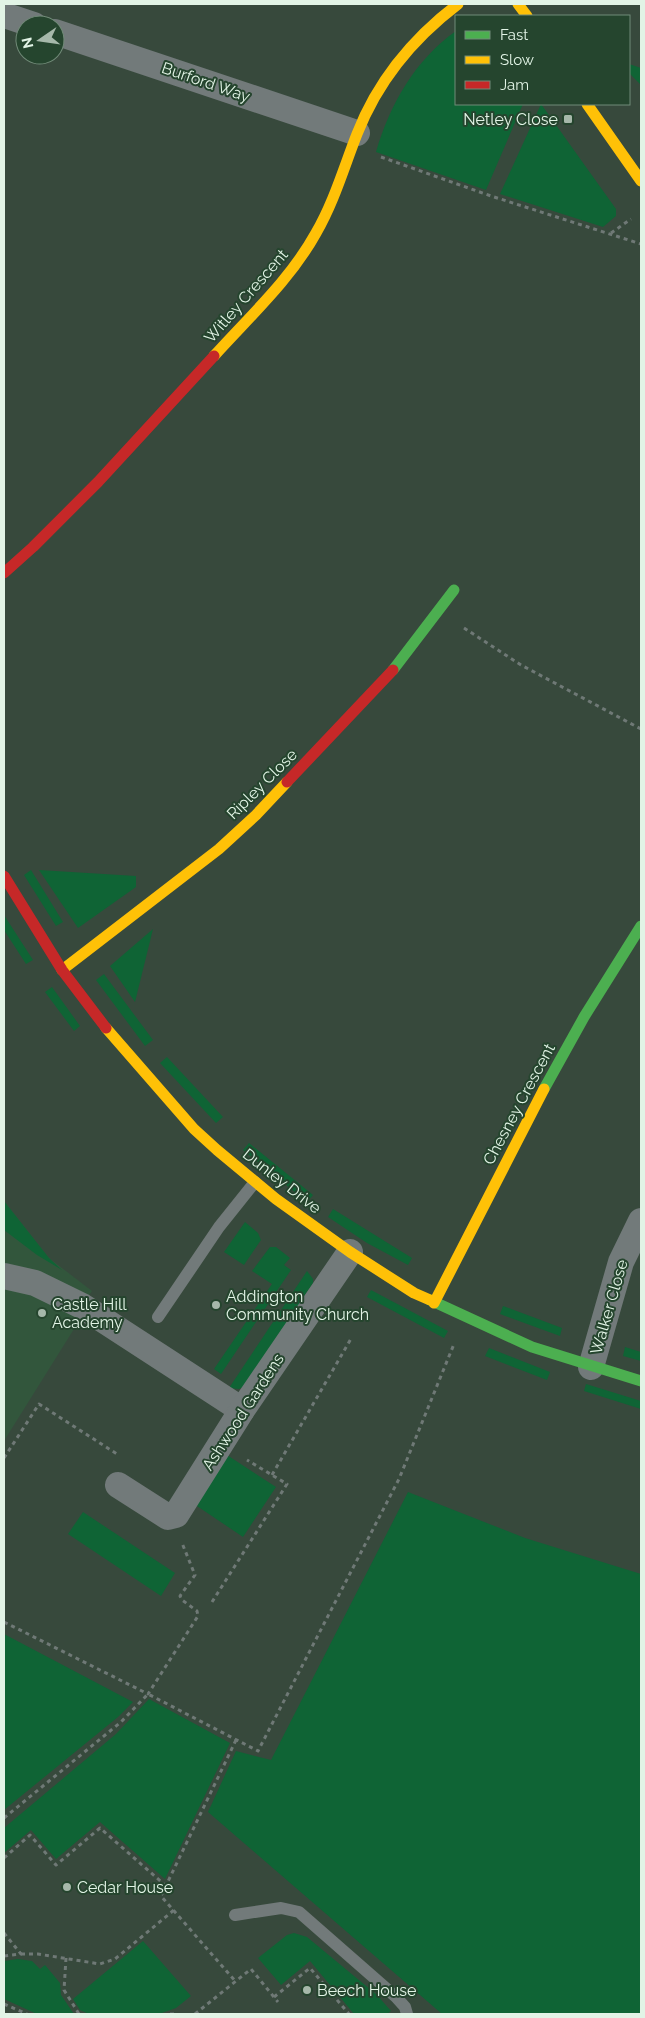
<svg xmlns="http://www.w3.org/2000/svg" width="645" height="2018" viewBox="0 0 645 2018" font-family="Raleway,sans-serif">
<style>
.built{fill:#32563c}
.green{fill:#0f6435}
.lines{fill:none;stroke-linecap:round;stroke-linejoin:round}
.path{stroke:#6f7976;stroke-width:3;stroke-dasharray:4 4;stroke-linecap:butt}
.lane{stroke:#727a7a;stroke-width:12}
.street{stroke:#727a7a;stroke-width:26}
.fast{stroke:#4caf50;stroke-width:11}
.slow{stroke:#ffc107;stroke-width:11}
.jam{stroke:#c62828;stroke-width:11}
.poi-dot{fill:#a6b8aa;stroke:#25452e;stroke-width:2}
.labels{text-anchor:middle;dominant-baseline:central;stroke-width:4;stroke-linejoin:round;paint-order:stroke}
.street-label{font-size:16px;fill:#e2f4e6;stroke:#25452e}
.poi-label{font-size:16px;fill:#e2f4e6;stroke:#25452e;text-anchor:start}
</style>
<rect width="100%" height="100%" fill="#37493c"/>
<polygon class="built" points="4,1201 49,1258 92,1291 82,1306 79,1321 4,1441"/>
<g class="green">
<path d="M456,31v73h67l-37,86 -110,-38c14,-48 39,-92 80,-121z"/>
<polygon points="629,64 641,68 641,85 629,73"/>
<polygon points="541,104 616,209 616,216 603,227 500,194"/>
<polygon points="31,870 63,922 56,926 24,875"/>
<polygon points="39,870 136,876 136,887 78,928"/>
<polygon points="4,915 33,960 26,964 4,930"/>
<polygon points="153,929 135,1002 110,966"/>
<polygon points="104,974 153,1040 145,1046 96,980"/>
<polygon points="52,987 80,1026 74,1031 45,992"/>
<polygon points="167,1057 223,1117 216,1123 160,1063"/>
<polygon points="249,1143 313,1195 307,1202 243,1150"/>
<polygon points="4,1201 49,1258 62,1270 37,1255 4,1230"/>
<polygon points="333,1209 412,1258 408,1265 367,1243 328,1217"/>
<polygon points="245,1222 258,1233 261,1240 244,1265 224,1252"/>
<polygon points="270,1247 276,1247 290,1258 284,1265 291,1270 221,1374 214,1369 216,1366 272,1284 252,1271"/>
<polygon points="307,1271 313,1279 313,1283 243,1387 239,1389 229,1388"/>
<polygon points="371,1290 448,1331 444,1338 367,1297"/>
<polygon points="503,1306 562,1328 560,1336 500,1314"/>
<polygon points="625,1347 641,1352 641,1361 623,1356"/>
<polygon points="489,1348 550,1372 547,1380 485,1356"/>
<polygon points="586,1384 641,1401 641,1409 584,1391"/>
<polygon points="227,1455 276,1487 243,1537 194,1504"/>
<polygon points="408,1492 525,1538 641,1574 641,2014 442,2014 208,1812 236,1751 271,1760"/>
<polygon points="83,1512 175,1573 161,1596 68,1534"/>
<polygon points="4,1634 133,1702 118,1717 4,1810"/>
<polygon points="149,1699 230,1743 165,1879 100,1822 56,1859 31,1830 4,1853 4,1828 116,1734"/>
<polygon points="294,1933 307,1937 377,1995 391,2011 387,2014 354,2014 310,1961 281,1985 258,1958 287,1935"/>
<polygon points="143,1941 191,1996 176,2008 159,2014 89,2014 80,2010 73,1999"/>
<polygon points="18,1959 32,1961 40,1969 45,1965 60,1983 61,1995 74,2014 37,2014 4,1999 4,1961"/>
</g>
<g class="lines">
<g class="path">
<polyline points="381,157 491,196 641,244"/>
<polyline points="611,233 631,219"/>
<polyline points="464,628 521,665 641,729"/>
<polyline points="4,1458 39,1404 117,1454"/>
<polyline points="272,1475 352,1337"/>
<polyline points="212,1602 287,1484 247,1460"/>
<polyline points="4,1622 148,1694 198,1616 197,1611 182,1600 180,1596 195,1575 182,1543"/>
<polyline points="236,1740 161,1896 236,1982"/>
<polyline points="4,1818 121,1722 148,1694 258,1751 399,1479 454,1344"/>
<polyline points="4,1858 30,1835 56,1865 100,1828 166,1886"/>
<polyline points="4,1933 21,1954 4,1956"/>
<polyline points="21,1954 38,1954 100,1964 115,1959 174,1910"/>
<polyline points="66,1958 64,1990 79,2014"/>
<polyline points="274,1997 310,1968 349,2014"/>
<polyline points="4,2004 27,2014"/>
<polyline points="170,2014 175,2014"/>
<polyline points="195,2014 251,1969 278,2002"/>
</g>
<g class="lane">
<polyline points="158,1317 219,1227 255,1182"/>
<polyline points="235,1915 281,1908 299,1912 396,1997 405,2007 407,2014"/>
</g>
<g class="street">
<polyline points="4,15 34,25"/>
<polyline points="55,32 357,133"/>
<polyline points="4,1276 35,1283 82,1306 242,1410"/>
<polyline points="591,1367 621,1262 641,1221"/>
<polyline points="118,1485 168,1517 176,1515 242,1410 350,1252"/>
</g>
<g class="fast">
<polyline points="393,670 454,590"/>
<polyline points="544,1089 584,1017 641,926"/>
<polyline points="430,1300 532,1347 641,1381"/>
</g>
<g class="slow">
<polyline points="518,4 527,16"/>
<polyline points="587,104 641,181"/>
<path d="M214,356c36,-40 76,-76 102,-123 18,-31 28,-66 41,-99 21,-54 55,-95 101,-130"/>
<polyline points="62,970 219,849 256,815 287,782"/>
<polyline points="106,1028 194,1129 217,1150 276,1199 350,1252 414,1293 430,1300"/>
<polyline points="434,1303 544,1089"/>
</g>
<g class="jam">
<polyline points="4,573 33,547 98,482 214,356"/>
<polyline points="287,782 393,670"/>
<polyline points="4,876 62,970 106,1028"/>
</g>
</g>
<g class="poi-dot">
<rect x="563" y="114" width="10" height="10" rx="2.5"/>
<circle cx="216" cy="1305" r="5"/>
<circle cx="42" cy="1313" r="5"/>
<circle cx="67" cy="1887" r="5"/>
<circle cx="307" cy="1990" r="5"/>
</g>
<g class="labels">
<g class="street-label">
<text transform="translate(206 82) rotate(19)">Burford Way</text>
<text transform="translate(246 296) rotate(-49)">Witley Crescent</text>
<text transform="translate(262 784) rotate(-45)">Ripley Close</text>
<text transform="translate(519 1104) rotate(-62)">Chesney Crescent</text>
<text transform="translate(282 1181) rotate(38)">Dunley Drive</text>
<text transform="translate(609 1307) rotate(-74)">Walker Close</text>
<text transform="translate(243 1412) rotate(-57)">Ashwood Gardens</text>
</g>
<g class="poi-label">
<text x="558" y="119" text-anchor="end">Netley Close</text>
<text x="226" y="1296">Addington<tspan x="226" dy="18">Community Church</tspan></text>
<text x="52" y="1304">Castle Hill<tspan x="52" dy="18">Academy</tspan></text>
<text x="77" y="1887">Cedar House</text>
<text x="317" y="1990">Beech House</text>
</g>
</g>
<rect width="645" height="2018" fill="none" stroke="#e2f4e6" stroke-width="10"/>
<rect x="455" y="15" width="175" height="90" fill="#25452e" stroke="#718b78"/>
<rect x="465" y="31" width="25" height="8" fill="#4caf50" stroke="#718b78"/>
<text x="500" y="40" font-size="15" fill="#e2f4e6">Fast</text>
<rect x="465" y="56" width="25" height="8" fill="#ffc107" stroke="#718b78"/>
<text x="500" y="65" font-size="15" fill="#e2f4e6">Slow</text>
<rect x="465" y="81" width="25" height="8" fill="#c62828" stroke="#718b78"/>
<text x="500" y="90" font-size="15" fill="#e2f4e6">Jam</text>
<g transform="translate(40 40) rotate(257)"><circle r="24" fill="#25452e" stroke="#718b78"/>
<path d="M0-4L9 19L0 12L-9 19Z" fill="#a6b8aa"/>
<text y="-8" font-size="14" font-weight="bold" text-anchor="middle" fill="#e2f4e6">N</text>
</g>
</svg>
